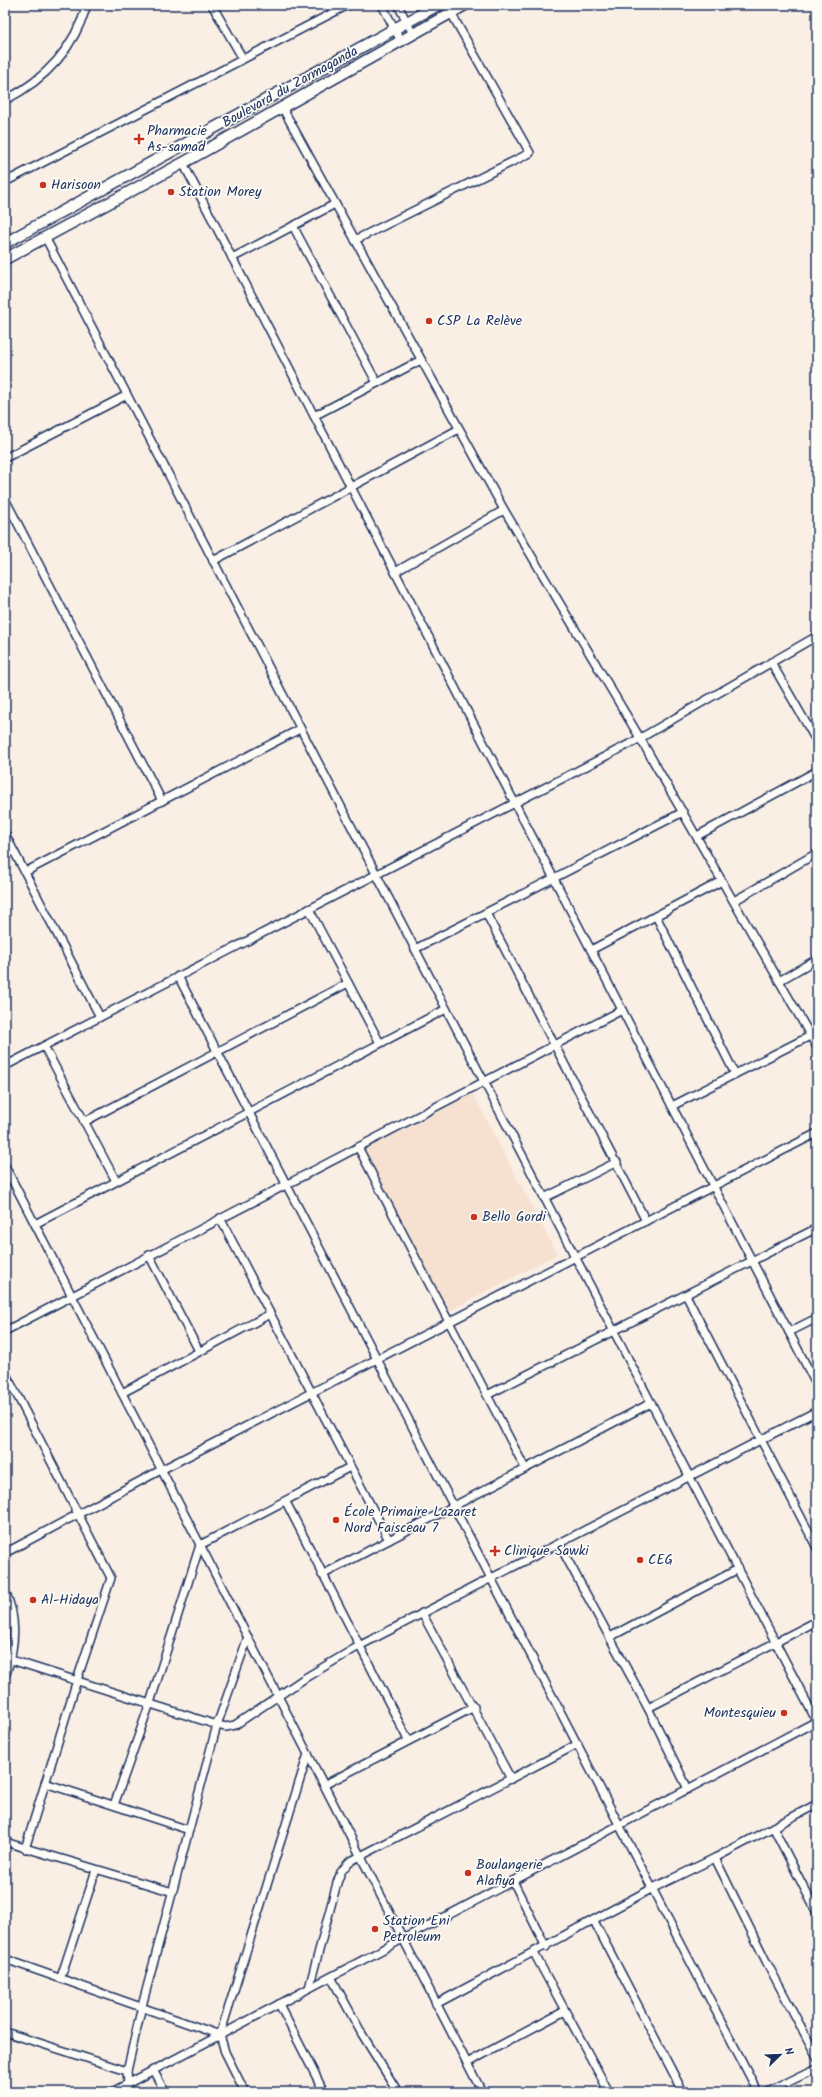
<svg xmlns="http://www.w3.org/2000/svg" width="822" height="2097" viewBox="0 0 822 2097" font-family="Kalam,sans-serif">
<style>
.built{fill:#f6e0d0}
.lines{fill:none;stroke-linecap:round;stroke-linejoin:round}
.minor-casing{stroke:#1b2f5e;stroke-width:10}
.secondary-casing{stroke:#1b2f5e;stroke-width:13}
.minor{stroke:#fdfcf7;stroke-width:7}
.secondary{stroke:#fdfcf7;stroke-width:10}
.poi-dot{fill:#c8321e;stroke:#fdfcf7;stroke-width:1.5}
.labels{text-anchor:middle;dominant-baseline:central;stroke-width:3.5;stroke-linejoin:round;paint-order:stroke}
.street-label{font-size:14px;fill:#1b2f5e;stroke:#fdfcf7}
.poi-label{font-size:14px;fill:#1b2f5e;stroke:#fdfcf7;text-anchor:start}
</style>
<rect width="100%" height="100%" fill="#faefe5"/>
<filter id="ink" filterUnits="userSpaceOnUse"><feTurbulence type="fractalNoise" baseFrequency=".025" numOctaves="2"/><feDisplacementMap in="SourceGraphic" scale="8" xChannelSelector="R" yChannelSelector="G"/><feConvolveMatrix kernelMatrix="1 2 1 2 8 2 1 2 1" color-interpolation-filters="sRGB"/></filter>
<g filter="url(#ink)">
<polygon class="built" points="473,1094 557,1254 449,1311 365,1150"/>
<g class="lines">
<g class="minor-casing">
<g id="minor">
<polyline points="212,5 243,59"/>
<polyline points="382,5 401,41"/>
<polyline points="398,5 413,34"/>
<path d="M5,100c40,-20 69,-52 82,-95"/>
<polyline points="282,107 503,508 640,738 817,1047"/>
<polyline points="183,163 817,1386"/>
<polyline points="5,182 348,5"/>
<polyline points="293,226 377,383"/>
<polyline points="45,237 817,1722"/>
<polyline points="355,240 530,153 451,13"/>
<polyline points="232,258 335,204"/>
<polyline points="314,416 421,360"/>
<polyline points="5,458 127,395"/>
<polyline points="5,499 162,801"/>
<polyline points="213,561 459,429"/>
<polyline points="395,572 504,510"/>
<polyline points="771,662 817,742"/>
<polyline points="5,834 100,1017"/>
<polyline points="697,836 817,771"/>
<polyline points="25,872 300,729"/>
<polyline points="734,901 817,853"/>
<polyline points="309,909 380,1043"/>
<polyline points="486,913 646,1221"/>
<polyline points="656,916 735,1074"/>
<polyline points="415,949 683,812"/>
<polyline points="591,950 722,881"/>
<polyline points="178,976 758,2092"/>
<polyline points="779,981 817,959"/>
<polyline points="44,1046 116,1181"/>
<polyline points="5,1066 637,740 817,636"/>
<polyline points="672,1106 810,1036"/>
<polyline points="84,1122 348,983"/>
<polyline points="358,1147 525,1468"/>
<polyline points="5,1166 482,2092"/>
<polyline points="544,1198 617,1162"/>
<polyline points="220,1218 389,1540"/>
<polyline points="35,1224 446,1009"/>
<polyline points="149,1255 199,1351"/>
<polyline points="686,1295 817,1548"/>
<polyline points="5,1331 622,1010"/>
<polyline points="789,1332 817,1318"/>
<polyline points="5,1372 111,1578 77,1680 25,1849"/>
<polyline points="122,1393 270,1314"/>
<polyline points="487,1395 817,1228"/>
<polyline points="286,1502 408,1740"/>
<polyline points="559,1544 648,1708 688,1789"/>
<polyline points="5,1553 161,1470 817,1133"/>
<polyline points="322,1575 651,1403"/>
<path d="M5,1591c13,28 10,58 0,86"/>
<polyline points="422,1613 511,1779"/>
<polyline points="610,1637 738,1569"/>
<polyline points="5,1658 217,1725 226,1727 235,1725 305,1678 359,1646 817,1411"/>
<polyline points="648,1708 817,1621"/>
<polyline points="45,1783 189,1830"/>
<polyline points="324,1785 474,1707"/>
<polyline points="114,1805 150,1703 200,1545 350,1467"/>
<polyline points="773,1827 817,1913"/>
<polyline points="5,1842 173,1892"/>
<polyline points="715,1858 766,1961 817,2057"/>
<polyline points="513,1881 546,1947"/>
<polyline points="594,1921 683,2092"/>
<polyline points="534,1953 609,2092"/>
<polyline points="5,1959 220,2035"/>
<polyline points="61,1977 96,1870"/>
<polyline points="331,1977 362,2034 398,2092"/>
<polyline points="309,1988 337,1883 341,1872 349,1862 578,1744"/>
<polyline points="279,2004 324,2092"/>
<polyline points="436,2004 651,1889 715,1858 817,1804"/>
<polyline points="5,2032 127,2071"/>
<polyline points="467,2063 565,2011"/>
<polyline points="153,2070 165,2092"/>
<polyline points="112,2092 817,1721"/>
<polyline points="124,2092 128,2084 127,2071 142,2006 217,1725 248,1637"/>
<polyline points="245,2092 225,2052 220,2035 308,1754"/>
<polyline points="768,2092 817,2068"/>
</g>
</g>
<g class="secondary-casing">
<g id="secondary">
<polyline points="5,243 438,5"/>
<polyline points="5,259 183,163 465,5"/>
</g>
</g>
<use href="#minor" class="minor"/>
<use href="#secondary" class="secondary"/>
</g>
</g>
<g class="poi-dot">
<path d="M137 133h4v4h4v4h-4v4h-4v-4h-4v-4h4z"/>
<circle cx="43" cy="185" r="4"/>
<circle cx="171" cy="192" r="4"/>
<circle cx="429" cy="321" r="4"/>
<circle cx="474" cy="1217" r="4"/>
<circle cx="336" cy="1520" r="4"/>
<path d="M493 1545h4v4h4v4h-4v4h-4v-4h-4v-4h4z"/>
<circle cx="640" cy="1560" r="4"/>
<circle cx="33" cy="1600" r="4"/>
<circle cx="784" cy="1713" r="4"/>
<circle cx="468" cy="1873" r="4"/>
<circle cx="375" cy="1929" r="4"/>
</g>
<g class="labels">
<g class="street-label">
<text transform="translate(290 87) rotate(-29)">Boulevard du Zarmaganda</text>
</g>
<g class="poi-label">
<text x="147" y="131">Pharmacie<tspan x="147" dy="16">As-samad</tspan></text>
<text x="51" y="185">Harisoon</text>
<text x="179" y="192">Station Morey</text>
<text x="437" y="321">CSP La Relève</text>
<text x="482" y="1217">Bello Gordi</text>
<text x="344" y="1512">École Primaire Lazaret<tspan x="344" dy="16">Nord Faisceau 7</tspan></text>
<text x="504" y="1551">Clinique Sawki</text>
<text x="648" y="1560">CEG</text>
<text x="41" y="1600">Al-Hidaya</text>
<text x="776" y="1713" text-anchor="end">Montesquieu</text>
<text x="476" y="1865">Boulangerie<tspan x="476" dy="16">Alafiya</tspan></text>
<text x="383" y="1921">Station Eni<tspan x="383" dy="16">Petroleum</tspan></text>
</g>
</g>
<rect width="822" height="2097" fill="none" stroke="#fdfcf7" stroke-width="20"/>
<rect x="10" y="10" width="802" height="2077" fill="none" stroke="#1b2f5e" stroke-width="1.5" filter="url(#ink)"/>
<g transform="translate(780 2055) rotate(67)" stroke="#fdfcf7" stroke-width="3" paint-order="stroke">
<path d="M0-3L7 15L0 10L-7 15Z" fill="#1b2f5e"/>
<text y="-6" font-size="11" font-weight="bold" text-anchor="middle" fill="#1b2f5e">N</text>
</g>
</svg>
